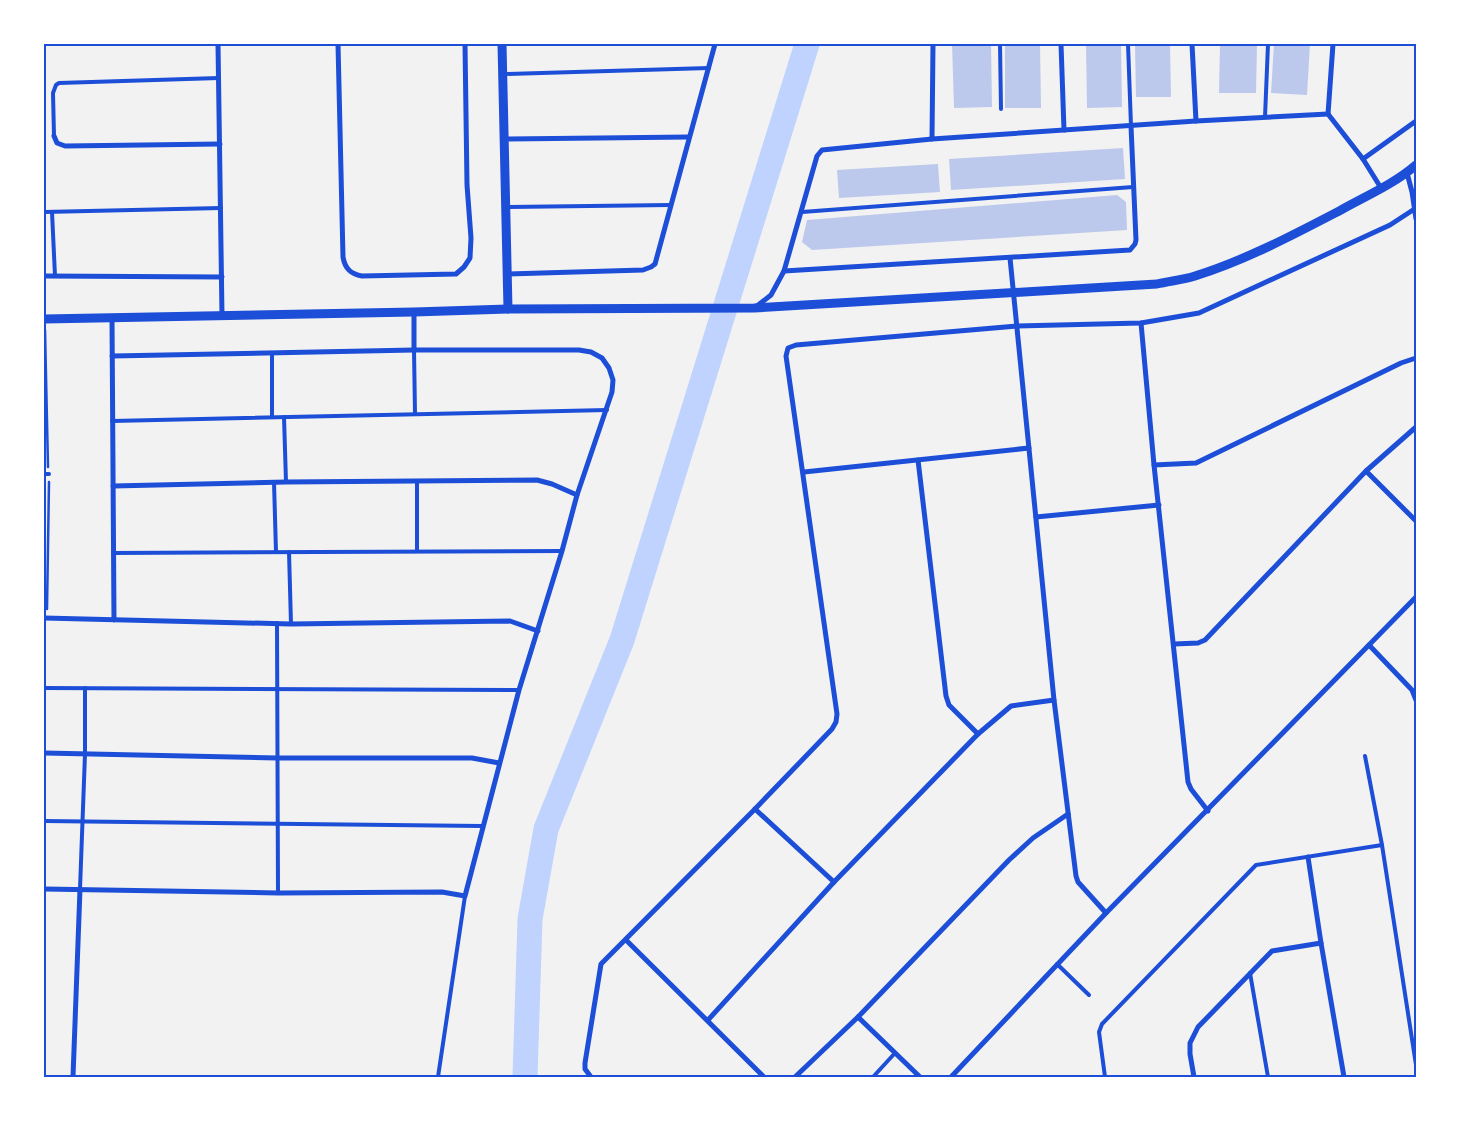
<svg xmlns="http://www.w3.org/2000/svg" width="1460" height="1121" viewBox="0 0 1460 1121" font-family="Ubuntu,sans-serif">
<style>
.lines{fill:none;stroke-linecap:round;stroke-linejoin:round}
.river{stroke:#bfd3fe;stroke-width:25}
.building{fill:#bdc9ec}
.path{stroke:#1d4ed8;stroke-width:2.5}
.service{stroke:#1d4ed8;stroke-width:4}
.minor{stroke:#1d4ed8;stroke-width:5}
.tertiary{stroke:#1d4ed8;stroke-width:9}
.neatline{fill:none;stroke:#1d4ed8;stroke-width:2}
</style>
<rect width="100%" height="100%" fill="#f2f2f2"/>
<g class="lines">
<polyline class="river" points="525,1077 530,919 546,829 622,640 807,44"/>
</g>
<g class="building">
<polygon points="952,44 991,44 992,107 954,108"/>
<polygon points="1005,44 1040,44 1041,108 1005,108"/>
<polygon points="1086,44 1121,44 1122,107 1087,108"/>
<polygon points="1135,44 1170,44 1171,97 1136,97"/>
<polygon points="1220,44 1257,44 1256,93 1219,93"/>
<polygon points="1274,44 1310,44 1307,95 1271,93"/>
<polygon points="1123,148 1125,179 951,190 949,159"/>
<polygon points="938,164 940,192 839,198 837,170"/>
<polygon points="1117,195 1126,202 1127,230 812,250 802,242 807,220"/>
</g>
<g class="lines">
<g class="path">
<polyline points="45,330 48,467"/>
<polyline points="47,609 49,482"/>
</g>
<g class="service">
<polyline points="1000,44 1001,109"/>
<polyline points="1128,44 1131,126"/>
<polyline points="504,74 709,68"/>
<polyline points="1265,117 1268,44"/>
<polyline points="54,136 53,93 56,85 59,83 219,78"/>
<polyline points="505,207 671,205"/>
<polyline points="44,212 221,208"/>
<polyline points="52,212 55,276"/>
<polyline points="802,212 1133,187"/>
<polyline points="414,350 415,414"/>
<polyline points="272,353 272,417"/>
<polyline points="284,417 286,482"/>
<polyline points="112,421 607,410"/>
<polyline points="44,474 49,474"/>
<polyline points="417,481 417,551"/>
<polyline points="274,482 276,552"/>
<polyline points="289,552 291,624"/>
<polyline points="113,553 562,551"/>
<polyline points="277,623 278,893"/>
<polyline points="44,688 519,690"/>
<polyline points="1365,756 1382,845 1416,1065"/>
<polyline points="44,821 482,826"/>
<polyline points="80,889 85,754 85,688"/>
<polyline points="1057,964 1089,995"/>
<polyline points="1250,973 1268,1077"/>
<polyline points="438,1077 465,896"/>
<polyline points="873,1077 895,1053"/>
<polyline points="1105,1077 1099,1032 1102,1024 1256,865 1382,845"/>
</g>
<g class="minor">
<polyline points="218,44 222,315"/>
<path d="M338,44l5,213c2,12 8,17 19,19l94,-2 8,-7 6,-9 1,-20 -4,-53 -2,-141"/>
<polyline points="1061,44 1064,130"/>
<polyline points="1192,44 1196,121"/>
<polyline points="1328,114 1363,159 1381,188"/>
<polyline points="1328,114 1333,44"/>
<polyline points="54,136 57,143 65,146 220,144"/>
<polyline points="504,139 689,137"/>
<polyline points="932,139 933,44"/>
<polyline points="1363,159 1416,121"/>
<polyline points="1407,173 1412,192 1416,219"/>
<polyline points="1010,258 1054,700 1076,876 1078,882 1106,913"/>
<polyline points="784,271 1130,250 1135,244 1136,240 1131,126"/>
<polyline points="507,274 643,270 651,267 655,264 715,44"/>
<polyline points="44,276 222,277"/>
<polyline points="757,306 771,295 784,271 817,156 822,150 932,139 1196,121 1328,114"/>
<polyline points="414,312 414,350"/>
<polyline points="112,318 114,620"/>
<polyline points="1141,323 1154,465 1188,782 1191,789 1208,811"/>
<polyline points="918,460 946,696 949,705 978,734"/>
<polyline points="1154,465 1196,463 1401,363 1416,358"/>
<polyline points="1366,471 1416,521"/>
<polyline points="804,472 1029,448"/>
<polyline points="113,486 286,482 537,480 552,484 577,495"/>
<polyline points="1036,517 1159,505"/>
<polyline points="44,618 291,624 510,621 538,631"/>
<polyline points="1174,644 1198,643 1205,640 1366,471 1416,427"/>
<polyline points="1369,645 1412,690 1416,700"/>
<polyline points="44,753 278,758 472,758 499,763"/>
<polyline points="755,809 834,882"/>
<polyline points="1308,857 1321,943 1344,1077"/>
<polyline points="44,889 278,893 442,892 465,896 519,690 562,551 577,495 612,392 613,380 609,368 602,358 591,352 579,350 414,350 112,356"/>
<polyline points="626,940 764,1077"/>
<polyline points="858,1017 920,1077"/>
<polyline points="708,1020 834,882 978,734 1011,706 1054,700"/>
<polyline points="73,1077 80,889"/>
<polyline points="591,1077 585,1069 585,1063 601,964 755,809 832,729 836,722 837,714 786,356 788,348 796,345 1017,326 1141,323 1199,313 1390,225 1416,208"/>
<polyline points="795,1077 858,1017 1009,860 1033,838 1068,814"/>
<polyline points="951,1077 1106,913 1416,597"/>
<polyline points="1194,1077 1190,1054 1190,1043 1198,1027 1272,951 1321,943"/>
</g>
<g class="tertiary">
<polyline points="502,44 508,309"/>
<path d="M44,319l370,-7 94,-3 246,-1 403,-24c12,-3 26,-4 38,-8 51,-16 98,-41 146,-66 25,-14 53,-26 75,-45"/>
</g>
</g>
<rect width="1460" height="1121" fill="none" stroke="#ffffff" stroke-width="90"/>
<rect x="45" y="45" width="1370" height="1031" class="neatline"/>
</svg>
